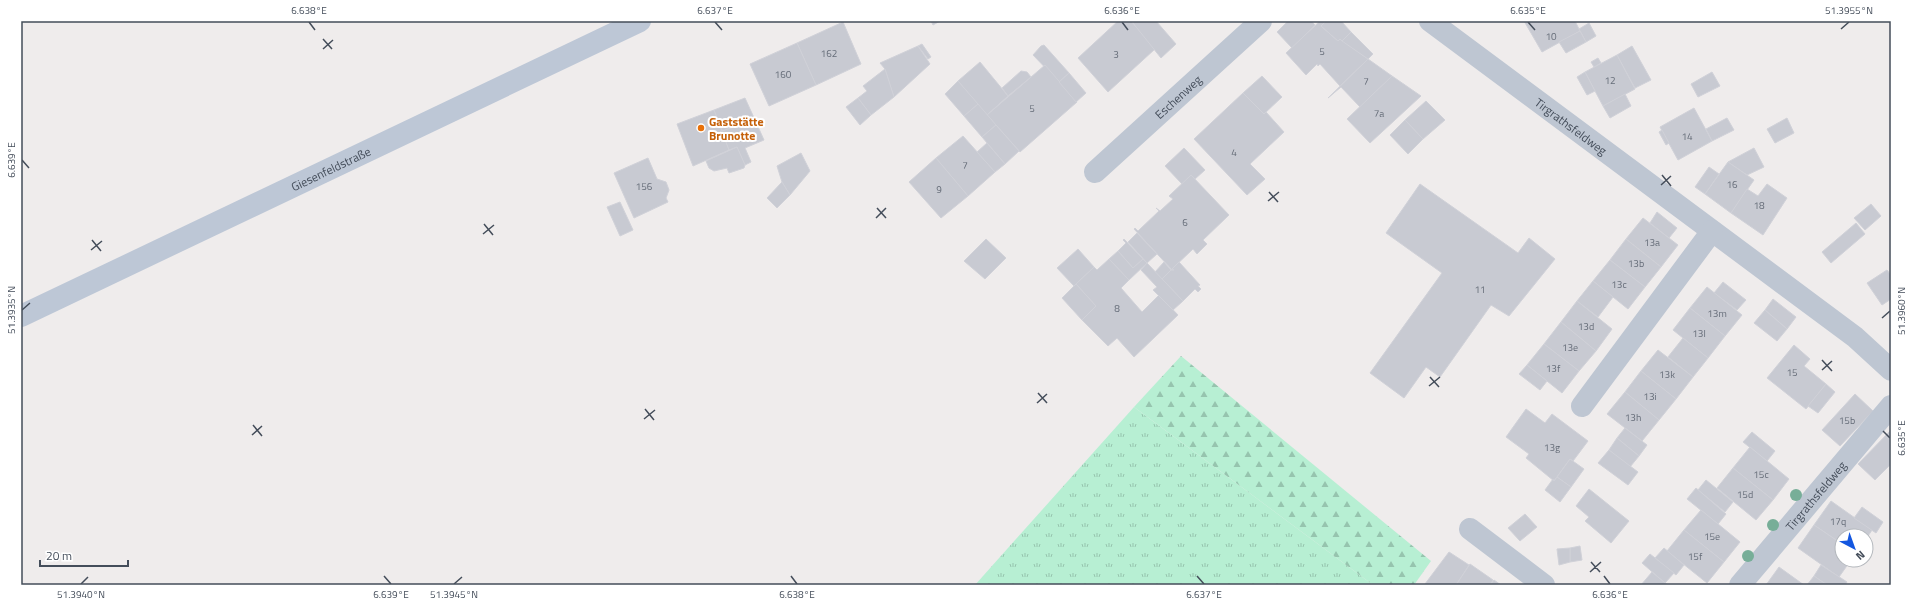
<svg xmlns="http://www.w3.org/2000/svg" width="1912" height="606" viewBox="0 0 1912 606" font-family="'Titillium Web',sans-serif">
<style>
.grass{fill:url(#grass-tufts)}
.forest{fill:url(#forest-firs)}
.building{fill:#c8cad2;stroke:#d0d1d8}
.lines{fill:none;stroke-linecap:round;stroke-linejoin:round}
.minor{stroke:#bec6d2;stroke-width:22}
.secondary{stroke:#bdc7d6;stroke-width:22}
.tree{fill:#77ae98}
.ticks{fill:none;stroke:#444d5a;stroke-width:1.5}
.food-dot{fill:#e8710a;stroke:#fff;stroke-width:1.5}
.labels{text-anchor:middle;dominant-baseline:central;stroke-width:4;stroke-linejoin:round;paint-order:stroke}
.number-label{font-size:10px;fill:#656c78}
.street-label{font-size:12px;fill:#444d5a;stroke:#fff}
.food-label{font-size:12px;font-weight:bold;fill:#c56008;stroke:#fff;text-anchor:start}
.neatline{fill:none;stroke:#444d5a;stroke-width:1.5}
.ticks-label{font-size:10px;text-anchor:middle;fill:#444d5a}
</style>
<defs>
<pattern id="grass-tufts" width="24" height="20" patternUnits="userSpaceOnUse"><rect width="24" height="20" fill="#b7efd3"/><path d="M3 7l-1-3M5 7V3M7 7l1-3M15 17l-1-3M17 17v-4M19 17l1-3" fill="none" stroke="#96c4ae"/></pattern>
<pattern id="forest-firs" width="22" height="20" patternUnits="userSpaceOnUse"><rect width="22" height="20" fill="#b7efd3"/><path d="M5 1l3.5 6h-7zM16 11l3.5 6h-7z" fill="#96c4ae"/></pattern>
</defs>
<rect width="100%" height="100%" fill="#efecec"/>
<polygon class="grass" points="1134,407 1373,585 975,585"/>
<polygon class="forest" points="1181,356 1431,561 1414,585 1373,585 1134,407"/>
<g class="building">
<polygon points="931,21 940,21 933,25"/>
<polygon points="1118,21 1131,21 1155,49 1108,92 1078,58"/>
<polygon points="1135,21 1156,21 1176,44 1161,58 1133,23"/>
<polygon points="1288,21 1311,21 1315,25 1292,48 1277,32"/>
<polygon points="1320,21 1326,21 1321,26 1338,41 1340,39 1368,59 1340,86 1320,64 1318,66 1317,64 1306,75 1286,53"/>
<polygon points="1326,21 1341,21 1351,32 1342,41 1340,39 1338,41 1321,26"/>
<polygon points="1524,21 1575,21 1580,31 1542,52"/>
<polygon points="843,22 861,64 816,85 797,43"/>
<polygon points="1589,23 1596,36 1586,42 1579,29"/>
<polygon points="1580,31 1586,42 1566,53 1559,42"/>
<polygon points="1351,32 1373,54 1368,59 1342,41"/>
<polygon points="797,43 816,85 769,106 750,64"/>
<polygon points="922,44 931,57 928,59 918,46"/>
<polygon points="1044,45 1069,73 1059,82 1033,55 1041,46"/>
<polygon points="918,46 930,64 894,97 885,69 880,63"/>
<polygon points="1632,46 1651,80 1635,88 1617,55"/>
<polygon points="1617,55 1635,89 1603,106 1585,72"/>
<polygon points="1598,58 1601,63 1594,67 1591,62"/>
<polygon points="1368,59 1392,76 1360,107 1341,87 1328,98"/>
<polygon points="980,62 1008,96 987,115 958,81"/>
<polygon points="1045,65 1077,102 1020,152 987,115"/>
<polygon points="885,69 894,97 871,115 858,98 867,91 863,86"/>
<polygon points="1021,71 1027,72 1031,77 1008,96 1002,88"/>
<polygon points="1585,72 1595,91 1587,95 1577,77"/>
<polygon points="1712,72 1720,86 1698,97 1691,84"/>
<polygon points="1069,73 1086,93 1076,102 1059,82"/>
<polygon points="1262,76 1282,97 1264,114 1243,93"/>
<polygon points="1392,76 1421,96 1370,143 1347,119"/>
<polygon points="958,81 978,104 964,116 945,94"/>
<polygon points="1243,93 1264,114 1266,112 1284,132 1250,164 1265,179 1247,195 1194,139"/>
<polygon points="1625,94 1631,106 1610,118 1603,106"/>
<polygon points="745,98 755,120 722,131 714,110"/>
<polygon points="858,98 871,115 860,125 846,107"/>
<polygon points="1426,101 1445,120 1423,139 1405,120"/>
<polygon points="978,104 996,125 982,137 964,116"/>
<polygon points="1694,108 1712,141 1678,160 1660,127"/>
<polygon points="714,110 729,150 693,166 677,124"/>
<polygon points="1727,118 1734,130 1712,141 1706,129"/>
<polygon points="1787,118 1794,133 1775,143 1767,129"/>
<polygon points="755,120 764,140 745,148 751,162 745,165 737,147 729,150 722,131"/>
<polygon points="1405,120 1423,139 1408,154 1390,135"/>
<polygon points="996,125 1019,151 1005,164 982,137"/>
<polygon points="1662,130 1669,143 1666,145 1659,132"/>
<polygon points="963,136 995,172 968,196 936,158"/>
<polygon points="987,143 1005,164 995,172 977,152"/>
<polygon points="737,147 745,165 744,168 729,173 727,168 714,171 709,168 706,161"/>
<polygon points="1184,148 1205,170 1195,179 1191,175 1182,184 1165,166"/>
<polygon points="1754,148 1764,167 1747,175 1728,162"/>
<polygon points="801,153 810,171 790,195 782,182 777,166"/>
<polygon points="648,158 657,179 666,182 669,190 666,198 668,202 634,218 614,173"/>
<polygon points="936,158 968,196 941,218 909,182"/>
<polygon points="1728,162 1754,180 1731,213 1705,194"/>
<polygon points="1709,167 1719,174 1705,194 1695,187"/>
<polygon points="1191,175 1229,215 1203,240 1207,244 1197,254 1193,249 1172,269 1174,270 1173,271 1134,229 1135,228 1138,231 1159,211 1156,208 1160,211 1173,199 1169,196"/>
<polygon points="782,182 790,195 777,208 767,198"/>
<polygon points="1420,184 1518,253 1529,238 1555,259 1509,316 1491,305 1440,377 1426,367 1404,398 1370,373 1442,273 1386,233"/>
<polygon points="1767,184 1787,198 1763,235 1731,213 1747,189 1758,196"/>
<polygon points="620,202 633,230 620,236 607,207"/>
<polygon points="1871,204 1881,216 1865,230 1854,218"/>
<polygon points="1657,212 1677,228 1669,238 1650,223"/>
<polygon points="1643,218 1678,245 1661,267 1626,239"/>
<polygon points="1856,223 1865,234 1831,263 1822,252"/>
<polygon points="1137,233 1157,254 1147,263 1128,242"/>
<polygon points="986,239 1006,258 985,279 964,261"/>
<polygon points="1124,239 1143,259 1133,268 1118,251 1126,243 1123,240"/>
<polygon points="1626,239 1661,267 1645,287 1610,260"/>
<polygon points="1078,249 1094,267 1074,286 1057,268"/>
<polygon points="1118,251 1133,268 1143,259 1147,263 1129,280 1109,259"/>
<polygon points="1109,259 1129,280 1121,288 1142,312 1159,295 1178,315 1134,357 1117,338 1108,346 1082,320 1096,306 1076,284 1094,267 1097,270"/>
<polygon points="1610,260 1645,287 1628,309 1593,281"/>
<polygon points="1164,262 1171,270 1162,279 1155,272"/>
<polygon points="1179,262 1200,285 1198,286 1201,289 1198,292 1195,289 1183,301 1162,279 1171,270 1174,270 1172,269"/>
<polygon points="1147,263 1183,301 1173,310 1153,290 1157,287 1141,270"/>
<polygon points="1887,270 1891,275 1891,299 1882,305 1867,283"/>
<polygon points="1593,281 1613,297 1598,317 1577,301"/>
<polygon points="1723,282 1746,300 1737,310 1714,293"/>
<polygon points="1076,284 1096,306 1082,320 1062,298"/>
<polygon points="1707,287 1742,315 1725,336 1690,308"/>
<polygon points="1773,299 1796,317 1787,329 1765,310"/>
<polygon points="1577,301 1612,329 1596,351 1561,322"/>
<polygon points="1690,308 1725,336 1708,358 1673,330"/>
<polygon points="1765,310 1787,329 1777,341 1754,323"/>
<polygon points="1561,322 1596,351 1579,371 1544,344"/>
<polygon points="1683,338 1708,358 1693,377 1668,357"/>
<polygon points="1544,344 1579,371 1562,393 1527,365"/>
<polygon points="1794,345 1810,359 1804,366 1826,384 1806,409 1767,378"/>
<polygon points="1658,350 1693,377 1676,399 1641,371"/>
<polygon points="1527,365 1547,381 1540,390 1519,374"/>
<polygon points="1641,371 1676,399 1659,420 1625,392"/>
<polygon points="1826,384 1835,392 1818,413 1808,406"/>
<polygon points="1625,392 1659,420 1642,441 1607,414"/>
<polygon points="1855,394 1873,411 1840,446 1822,430"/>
<polygon points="1526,409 1545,423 1552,414 1588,441 1573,461 1570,459 1554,481 1526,458 1529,454 1506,437"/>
<polygon points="1625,428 1647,445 1639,456 1617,438"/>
<polygon points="1891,430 1891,464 1875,480 1858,464"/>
<polygon points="1752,432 1775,451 1767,461 1743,442"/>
<polygon points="1617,438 1639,456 1630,467 1609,450"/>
<polygon points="1750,447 1789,479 1773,500 1733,468"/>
<polygon points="1609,450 1638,472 1628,485 1598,463"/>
<polygon points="1570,459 1584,469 1571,487 1557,477"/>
<polygon points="1733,468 1773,500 1756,520 1717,488"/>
<polygon points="1557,477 1571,487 1560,502 1545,490 1553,479 1554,481"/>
<polygon points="1706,480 1733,502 1725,512 1698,490"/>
<polygon points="1696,488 1726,514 1718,524 1687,499"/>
<polygon points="1589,489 1629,521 1611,543 1585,521 1589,517 1576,506"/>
<polygon points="1831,501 1872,530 1866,539 1866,536 1842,536 1842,544 1814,525"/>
<polygon points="1862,507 1883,522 1876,533 1854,518"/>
<polygon points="1701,510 1740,542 1724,562 1684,530"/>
<polygon points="1525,514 1537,527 1520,541 1508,528"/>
<polygon points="1814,525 1842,544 1842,560 1851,560 1839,577 1798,548"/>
<polygon points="1684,530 1724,562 1707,583 1667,551"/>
<polygon points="1580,546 1582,560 1570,562 1570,548"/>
<polygon points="1570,548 1570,562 1559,565 1557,549"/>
<polygon points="1664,548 1684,565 1676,575 1655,558"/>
<polygon points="1449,552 1469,565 1456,585 1427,585 1425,584"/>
<polygon points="1650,554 1674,573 1665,583 1642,563"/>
<polygon points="1470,564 1493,580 1490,585 1456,585"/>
<polygon points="1821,565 1847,582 1845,585 1827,585 1814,576"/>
<polygon points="1779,567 1804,585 1766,585"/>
<polygon points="1652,572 1665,583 1668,585 1641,585"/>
<polygon points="1814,576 1827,585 1807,585"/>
<polygon points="1494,580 1501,585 1490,585"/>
</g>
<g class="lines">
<g class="minor">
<path id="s1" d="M1430,21l425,316 36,33"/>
<path id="s2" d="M1095,172l166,-151"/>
<polyline points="1582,406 1712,231"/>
<polyline points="1470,529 1544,585"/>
<path id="s3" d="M1740,585l151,-179"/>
</g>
<path class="secondary" id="s4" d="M21,316l619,-295"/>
</g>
<g class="tree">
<circle cx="1796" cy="495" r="6"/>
<circle cx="1773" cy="525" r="6"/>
<circle cx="1748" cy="556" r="6"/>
</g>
<path class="ticks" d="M309,22l6,8M715,22l7,8M1122,22l6,8M1528,22l7,8M1841,29l8,-7M323,39l9,10M323,49l10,-9M22,160l7,8M1662,175l9,11M1661,185l10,-9M1269,192l9,10M1268,201l11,-9M877,208l9,10M876,218l10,-10M484,224l9,11M483,234l11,-9M92,240l9,11M91,250l11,-9M22,310l8,-7M1882,318l8,-7M1822,360l10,11M1822,370l10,-9M1430,377l9,10M1429,386l11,-9M1038,393l9,10M1037,403l10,-9M645,409l9,11M644,419l11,-9M253,425l9,11M1883,431l7,7M252,435l10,-9M1591,562l9,10M1590,572l11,-10M384,576l7,8M791,576l6,8M1197,576l7,8M1604,576l6,8M81,584l7,-7M454,584l8,-7"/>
<circle class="food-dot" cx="701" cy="128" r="4"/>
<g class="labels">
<g class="number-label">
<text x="1551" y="36">10</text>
<text x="1322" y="51">5</text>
<text x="829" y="53">162</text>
<text x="1116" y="54">3</text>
<text x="783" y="74">160</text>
<text x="1610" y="80">12</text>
<text x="1366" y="81">7</text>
<text x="1032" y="108">5</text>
<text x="1379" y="113">7a</text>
<text x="1687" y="136">14</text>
<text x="1234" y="152">4</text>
<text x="965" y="165">7</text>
<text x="1732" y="184">16</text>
<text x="644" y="186">156</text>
<text x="939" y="189">9</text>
<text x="1759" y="205">18</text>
<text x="1185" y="222">6</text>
<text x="1652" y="242">13a</text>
<text x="1636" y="263">13b</text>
<text x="1619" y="284">13c</text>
<text x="1480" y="289">11</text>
<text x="1117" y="308">8</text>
<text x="1717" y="313">13m</text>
<text x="1586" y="326">13d</text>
<text x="1699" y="333">13l</text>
<text x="1570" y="347">13e</text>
<text x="1553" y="368">13f</text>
<text x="1792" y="372">15</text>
<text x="1667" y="374">13k</text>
<text x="1650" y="396">13i</text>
<text x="1633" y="417">13h</text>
<text x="1847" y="420">15b</text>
<text x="1552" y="447">13g</text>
<text x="1761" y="474">15c</text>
<text x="1745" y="494">15d</text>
<text x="1838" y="521">17q</text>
<text x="1712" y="536">15e</text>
<text x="1695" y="556">15f</text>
</g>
<g class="street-label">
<text stroke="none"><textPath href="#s2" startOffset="112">Eschenweg</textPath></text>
<text stroke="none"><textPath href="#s1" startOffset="176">Tirgrathsfeldweg</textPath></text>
<text stroke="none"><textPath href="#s4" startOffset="343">Giesenfeldstraße</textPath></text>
<text stroke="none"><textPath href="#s3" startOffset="117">Tirgrathsfeldweg</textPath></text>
</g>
<g class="food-label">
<text x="709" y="121">Gaststätte<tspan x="709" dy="14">Brunotte</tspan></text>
</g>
</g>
<rect width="1912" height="606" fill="none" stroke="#ffffff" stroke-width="44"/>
<g transform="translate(1854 548) rotate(139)"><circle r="19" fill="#ffffff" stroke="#b4b8bd"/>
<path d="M0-3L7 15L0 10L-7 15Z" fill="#1457e0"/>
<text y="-6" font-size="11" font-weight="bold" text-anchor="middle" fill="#444d5a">N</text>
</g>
<path d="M40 560v6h88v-6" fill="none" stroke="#444d5a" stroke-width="2"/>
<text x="46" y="560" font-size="12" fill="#444d5a" stroke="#ffffff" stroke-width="3" paint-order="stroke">20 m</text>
<rect x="22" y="22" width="1868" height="562" class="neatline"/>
<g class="ticks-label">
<text x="309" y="14">6.638°E</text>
<text x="715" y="14">6.637°E</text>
<text x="1122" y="14">6.636°E</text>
<text x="1528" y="14">6.635°E</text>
<text x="1849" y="14">51.3955°N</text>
<text transform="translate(11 160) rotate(-90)" y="4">6.639°E</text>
<text transform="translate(11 310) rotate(-90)" y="4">51.3935°N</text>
<text transform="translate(1901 311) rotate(-90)" y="4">51.3960°N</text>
<text transform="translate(1901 438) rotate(-90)" y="4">6.635°E</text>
<text x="81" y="598">51.3940°N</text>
<text x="391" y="598">6.639°E</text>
<text x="454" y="598">51.3945°N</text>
<text x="797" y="598">6.638°E</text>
<text x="1204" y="598">6.637°E</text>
<text x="1610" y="598">6.636°E</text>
</g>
</svg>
